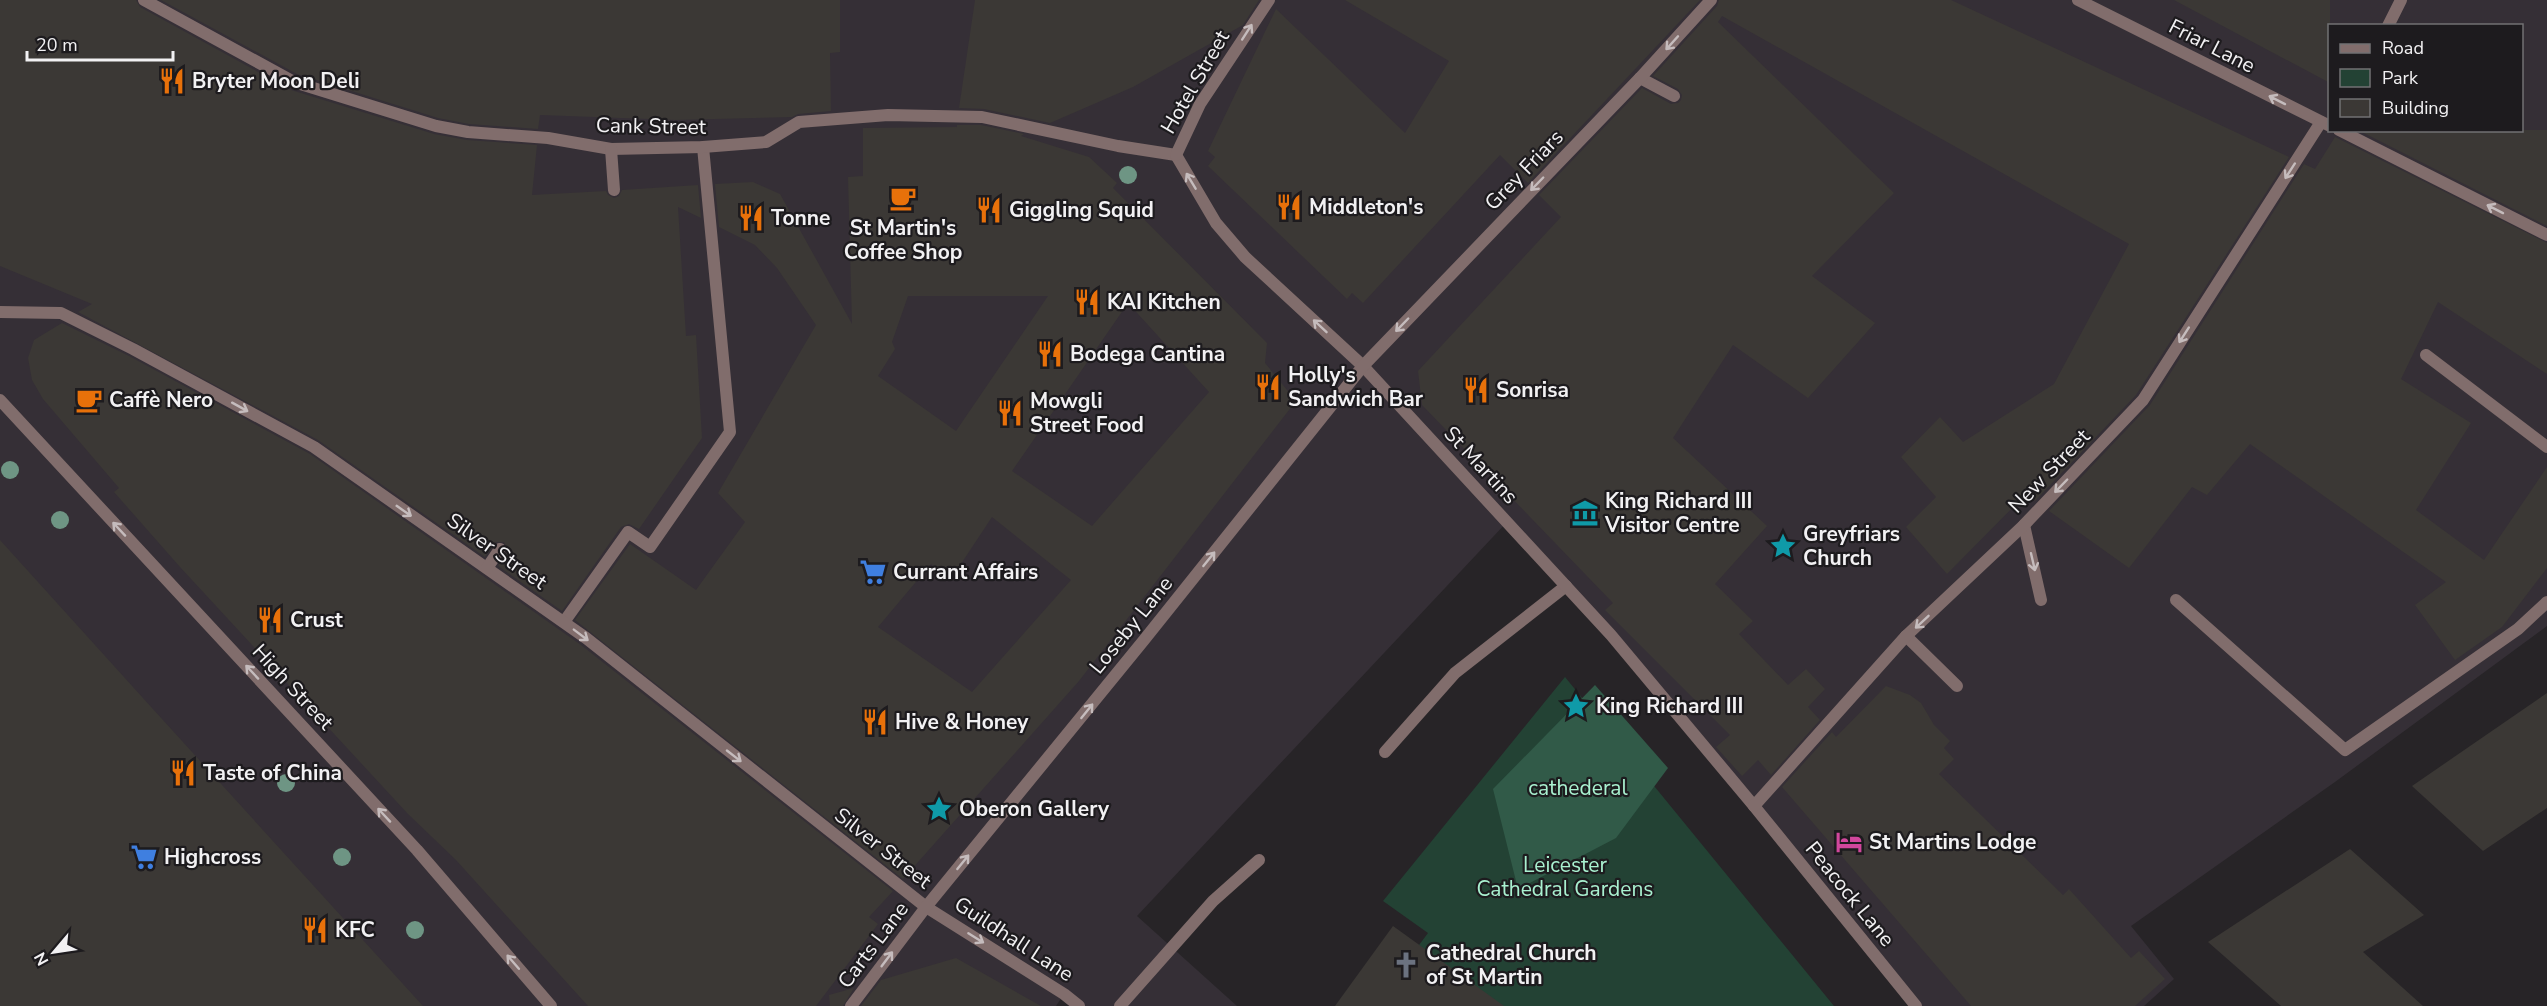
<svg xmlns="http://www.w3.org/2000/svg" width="2547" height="1006" viewBox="0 0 2547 1006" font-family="'Nunito Sans',sans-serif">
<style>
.built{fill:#352f36;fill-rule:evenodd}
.green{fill:#234234}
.forest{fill:#315a48}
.building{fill:#3b3835;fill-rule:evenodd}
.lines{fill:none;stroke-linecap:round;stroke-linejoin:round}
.lane{stroke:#816d6c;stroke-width:12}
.street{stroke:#816d6c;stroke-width:12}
.tree{fill:#6e9584}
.oneway{stroke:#c5bcbd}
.labels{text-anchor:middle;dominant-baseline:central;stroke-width:4.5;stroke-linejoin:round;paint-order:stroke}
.street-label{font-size:21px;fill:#f2f1f3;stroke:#1d1b1e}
.poi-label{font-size:21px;font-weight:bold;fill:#f2f1f3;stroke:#1d1b1e;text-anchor:start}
.park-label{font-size:21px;fill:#a9f1d0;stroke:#1d1b1e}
</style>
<rect width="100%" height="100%" fill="#272427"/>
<path class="built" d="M0,0h2547v626l-212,156 -204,144 43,53 -30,27h-228l-126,-154 -283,-330 -370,394 100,90h-158l-15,-12 -8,12h-1056zM2330,26h192v104h-192z"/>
<polygon class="green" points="1565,677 1834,1006 1481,1006 1419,945 1428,933 1383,901"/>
<polygon class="forest" points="1595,685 1668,768 1616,838 1518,889 1493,789"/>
<g class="building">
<polygon points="0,0 136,0 140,7 291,90 434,134 467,140 537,145 532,195 606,191 608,195 614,198 619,196 622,190 698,185 701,218 678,207 686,336 696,335 702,438 639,529 629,524 621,527 562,611 498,566 508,550 504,542 496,542 485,557 318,440 78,312 92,304 0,266"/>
<polygon points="161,0 840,0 840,52 830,53 831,111 798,114 792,117 675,120 540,115 538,129 469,124 438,118 297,74"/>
<polygon points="975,0 1259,0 1243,25 1133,87 1050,123 984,109 959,108"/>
<polygon points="1345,0 1700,0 1528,183 1500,155 1363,303 1352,293 1347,299 1208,166 1215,157 1208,151 1276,9 1405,133 1449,61"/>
<polygon points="1719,0 1951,0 2289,157 2136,395 2035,501 2026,494 1947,574 1906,527 1936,497 1901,457 1940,417 1963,442 2054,384 2129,244 1722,16 1718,22 1894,193 1812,276 1875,323 1808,398 1733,345 1673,438 1767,526 1715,584 1753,621 1739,634 1788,685 1806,669 1825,689 1808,707 1820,720 1771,775 1758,760 1742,776 1716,747 1730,735 1605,610 1613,603 1422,405 1418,371 1561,217 1539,195 1642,88 1671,104 1678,103 1681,100 1682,95 1678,89 1653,76 1717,6"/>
<polygon points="2174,0 2330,0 2330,83"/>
<path d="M957,125h24l43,9 -3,2 68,21 28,26 -4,5 154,155 -2,20 31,38 -217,280 -176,198 -328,-259 55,-76 66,46 49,-68 -27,-29 98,-168 -39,-57 -22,-23 -36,-18 -4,-43 38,-2 27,12 72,130 -4,-147 15,-1v-48l94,-1zM908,296h140l-92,135 -78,-55 17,-27 -3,-7zM1128,303l81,89 -117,134 -80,-55zM992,517l79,63 -99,112 -94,-65 53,-63 20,15z"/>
<polygon points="2358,130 2547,130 2547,226"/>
<polygon points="2335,137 2547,243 2547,374 2438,302 2401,379 2471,423 2416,510 2484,560 2547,467 2547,568 2502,627 2455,660 2415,605 2446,582 2250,444 2207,495 2192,487 2129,568 2049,511 2150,405 2304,164 2315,169"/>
<polygon points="62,323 129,356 310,454 581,645 893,891 869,917 878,924 816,1006 588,1006 456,860 408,814 180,567 114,492 119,488 43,399 32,380 28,358 34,340"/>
<polygon points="0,540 152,708 423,1006 0,1006"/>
<polygon points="1886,686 1910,695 1921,703 1934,725 1950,741 1944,748 1954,759 1939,774 2063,895 2069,889 2131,958 2139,951 2165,979 2135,1006 1971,1006 1782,787 1832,732 1836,737"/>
<polygon points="2547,693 2547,808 2483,851 2412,786"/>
<polygon points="2350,849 2424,915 2363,952 2423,1006 2281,1006 2208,942"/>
<polygon points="1393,926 1504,1006 1335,1006"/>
<polygon points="956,958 1041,1006 861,1006 881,980"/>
<polygon points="854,988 843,1006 830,1006 829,995"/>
</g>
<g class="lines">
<g class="lane">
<polyline points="1640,78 1674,96"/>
<polyline points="2426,355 2547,447"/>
<polyline points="2024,525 2041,600"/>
<polyline points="2176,600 2345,750 2518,629 2547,602"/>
<polyline points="564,622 628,532 650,547 730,432 703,147"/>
<polyline points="1906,636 1957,686"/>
<polyline points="1385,752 1455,673 1566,586"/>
<polyline points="1120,1006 1213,901 1259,860"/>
</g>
<g class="street">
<polyline points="144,0 294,82 436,126 468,132 548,138 611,149 703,147 766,142 799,122 888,115 982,117 1118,146 1176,155"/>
<polyline points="2078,0 2330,126"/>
<polyline points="2388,26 2401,0"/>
<polyline points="2339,130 2547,235"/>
<polyline points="611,149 614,190"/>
<polyline points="1176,155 1216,223 1245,257 1363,366 1611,635 1754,806 1916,1006"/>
<polyline points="1176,155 1200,104 1269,0"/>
<polyline points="0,312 61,313 133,349 314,447 586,638 926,907 1064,994 1079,1006"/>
<polyline points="0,400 417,850 551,1006"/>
<polyline points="487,568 500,549"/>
<polyline points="1754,806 1906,636 2024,525 2143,400 2321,122"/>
<polyline points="851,1006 926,907 1144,640 1363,366 1640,78 1711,0"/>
</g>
</g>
<g class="tree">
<circle cx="1128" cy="175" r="9"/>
<circle cx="10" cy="470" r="9"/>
<circle cx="60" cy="520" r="9"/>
<circle cx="286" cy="783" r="9"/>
<circle cx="342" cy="857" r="9"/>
<circle cx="415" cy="930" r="9"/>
</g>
<defs><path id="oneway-shaft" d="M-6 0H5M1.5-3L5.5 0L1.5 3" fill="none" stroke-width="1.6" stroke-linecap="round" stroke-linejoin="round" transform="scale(1.5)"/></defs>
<g class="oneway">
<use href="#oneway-shaft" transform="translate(1247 32) rotate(-57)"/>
<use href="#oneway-shaft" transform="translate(1672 43) rotate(132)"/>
<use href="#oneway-shaft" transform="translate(2277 100) rotate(-153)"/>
<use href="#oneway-shaft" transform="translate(2290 171) rotate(123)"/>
<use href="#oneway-shaft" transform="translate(1191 181) rotate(-121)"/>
<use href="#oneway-shaft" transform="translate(1537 184) rotate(134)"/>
<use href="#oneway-shaft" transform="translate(2495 209) rotate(-153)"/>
<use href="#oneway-shaft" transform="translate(1402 325) rotate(134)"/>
<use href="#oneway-shaft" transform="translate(1320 326) rotate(-137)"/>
<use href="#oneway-shaft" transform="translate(2184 335) rotate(123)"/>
<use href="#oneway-shaft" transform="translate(240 407) rotate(29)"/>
<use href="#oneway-shaft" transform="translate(2061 486) rotate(134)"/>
<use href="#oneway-shaft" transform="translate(404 511) rotate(35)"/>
<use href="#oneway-shaft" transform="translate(119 529) rotate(-133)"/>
<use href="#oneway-shaft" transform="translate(1209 559) rotate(-51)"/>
<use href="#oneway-shaft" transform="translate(2033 562) rotate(77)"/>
<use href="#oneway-shaft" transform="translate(1922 622) rotate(137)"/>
<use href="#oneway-shaft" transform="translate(581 635) rotate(37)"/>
<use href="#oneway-shaft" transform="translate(252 672) rotate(-133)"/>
<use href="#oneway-shaft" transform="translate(1087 711) rotate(-51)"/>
<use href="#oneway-shaft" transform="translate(734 756) rotate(38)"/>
<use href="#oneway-shaft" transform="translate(384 815) rotate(-133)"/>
<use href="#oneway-shaft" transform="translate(963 862) rotate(-51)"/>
<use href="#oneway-shaft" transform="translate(976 938) rotate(32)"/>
<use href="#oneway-shaft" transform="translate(887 959) rotate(-53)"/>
<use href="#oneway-shaft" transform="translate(513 962) rotate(-131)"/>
</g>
<defs>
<g id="restaurant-bare" transform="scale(2.07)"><path d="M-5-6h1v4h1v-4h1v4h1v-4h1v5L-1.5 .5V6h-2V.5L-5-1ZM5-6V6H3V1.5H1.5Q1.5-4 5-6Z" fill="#e8710a" stroke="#1d1b1e" stroke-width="2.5" paint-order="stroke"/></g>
<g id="cafe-bare" transform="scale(2.07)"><path d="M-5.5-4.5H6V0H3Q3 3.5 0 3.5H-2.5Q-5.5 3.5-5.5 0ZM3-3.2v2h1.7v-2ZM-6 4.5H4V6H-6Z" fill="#e8710a" stroke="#1d1b1e" stroke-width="2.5" paint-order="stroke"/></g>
<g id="museum-bare" transform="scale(2.07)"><path d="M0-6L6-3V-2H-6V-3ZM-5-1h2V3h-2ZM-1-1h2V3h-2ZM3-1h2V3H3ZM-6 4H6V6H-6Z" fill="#0f9aa8" stroke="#1d1b1e" stroke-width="2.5" paint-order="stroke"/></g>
<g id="sight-bare" transform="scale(2.07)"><path d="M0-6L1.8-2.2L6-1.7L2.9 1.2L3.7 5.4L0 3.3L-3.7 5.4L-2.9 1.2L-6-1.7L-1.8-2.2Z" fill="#0f9aa8" stroke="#1d1b1e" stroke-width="2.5" paint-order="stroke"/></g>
<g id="supermarket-bare" transform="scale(2.07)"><path d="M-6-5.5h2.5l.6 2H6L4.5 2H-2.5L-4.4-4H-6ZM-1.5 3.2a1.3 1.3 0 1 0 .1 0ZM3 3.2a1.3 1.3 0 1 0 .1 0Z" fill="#3f7fe0" stroke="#1d1b1e" stroke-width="2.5" paint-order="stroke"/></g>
<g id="hotel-bare" transform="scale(2.07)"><path d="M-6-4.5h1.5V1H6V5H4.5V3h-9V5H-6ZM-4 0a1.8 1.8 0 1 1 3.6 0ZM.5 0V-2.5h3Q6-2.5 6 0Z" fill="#d1479c" stroke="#1d1b1e" stroke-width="2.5" paint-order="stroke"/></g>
<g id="church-bare" transform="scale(2.07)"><path d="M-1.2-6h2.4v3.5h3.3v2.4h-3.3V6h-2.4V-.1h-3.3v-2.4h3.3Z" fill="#6b7280" stroke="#1d1b1e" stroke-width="2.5" paint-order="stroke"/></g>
</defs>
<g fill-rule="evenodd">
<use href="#restaurant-bare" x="172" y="81"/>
<use href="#cafe-bare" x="903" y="198"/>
<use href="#restaurant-bare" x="1289" y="207"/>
<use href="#restaurant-bare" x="989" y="210"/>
<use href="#restaurant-bare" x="751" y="218"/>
<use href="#restaurant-bare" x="1087" y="302"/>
<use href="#restaurant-bare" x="1050" y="354"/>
<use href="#restaurant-bare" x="1268" y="387"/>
<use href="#restaurant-bare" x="1476" y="390"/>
<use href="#cafe-bare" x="89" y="400"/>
<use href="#restaurant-bare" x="1010" y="413"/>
<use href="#museum-bare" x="1585" y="513"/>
<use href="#sight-bare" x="1783" y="546"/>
<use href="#supermarket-bare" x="873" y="572"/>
<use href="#restaurant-bare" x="270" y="620"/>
<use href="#sight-bare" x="1576" y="706"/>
<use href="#restaurant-bare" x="875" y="722"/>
<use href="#restaurant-bare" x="183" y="773"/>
<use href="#sight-bare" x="939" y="809"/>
<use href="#hotel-bare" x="1849" y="842"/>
<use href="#supermarket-bare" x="144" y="857"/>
<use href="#restaurant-bare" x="315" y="930"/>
<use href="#church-bare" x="1406" y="965"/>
</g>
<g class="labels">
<g class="street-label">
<text transform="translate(2212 46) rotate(27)">Friar Lane</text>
<text transform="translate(1195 82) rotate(-60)">Hotel Street</text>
<text transform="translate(651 126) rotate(1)">Cank Street</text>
<text transform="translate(1524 170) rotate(-46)">Grey Friars</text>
<text transform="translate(1481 465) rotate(47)">St Martins</text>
<text transform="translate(2049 471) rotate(-46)">New Street</text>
<text transform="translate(497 551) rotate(35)">Silver Street</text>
<text transform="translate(1131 625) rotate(-51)">Loseby Lane</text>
<text transform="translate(293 687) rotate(47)">High Street</text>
<text transform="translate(883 848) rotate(38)">Silver Street</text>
<text transform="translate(1850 894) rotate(51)">Peacock Lane</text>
<text transform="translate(1014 939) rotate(33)">Guildhall Lane</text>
<text transform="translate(873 945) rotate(-53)">Carts Lane</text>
</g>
<g class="poi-label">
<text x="192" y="81">Bryter Moon Deli</text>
<text x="1309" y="207">Middleton's</text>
<text x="1009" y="210">Giggling Squid</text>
<text x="771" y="218">Tonne</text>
<text x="903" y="228" text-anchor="middle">St Martin's<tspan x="903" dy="24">Coffee Shop</tspan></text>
<text x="1107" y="302">KAI Kitchen</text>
<text x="1070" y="354">Bodega Cantina</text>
<text x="1288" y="375">Holly's<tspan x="1288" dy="24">Sandwich Bar</tspan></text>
<text x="1496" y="390">Sonrisa</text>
<text x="109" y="400">Caffè Nero</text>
<text x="1030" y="401">Mowgli<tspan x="1030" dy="24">Street Food</tspan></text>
<text x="1605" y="501">King Richard III<tspan x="1605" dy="24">Visitor Centre</tspan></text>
<text x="1803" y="534">Greyfriars<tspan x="1803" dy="24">Church</tspan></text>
<text x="893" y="572">Currant Affairs</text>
<text x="290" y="620">Crust</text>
<text x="1596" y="706">King Richard III</text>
<text x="895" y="722">Hive &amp; Honey</text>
<text x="203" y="773">Taste of China</text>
<text x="959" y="809">Oberon Gallery</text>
<text x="1869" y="842">St Martins Lodge</text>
<text x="164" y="857">Highcross</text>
<text x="335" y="930">KFC</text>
<text x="1426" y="953">Cathedral Church<tspan x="1426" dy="24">of St Martin</tspan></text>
</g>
<g class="park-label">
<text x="1578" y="788">cathederal</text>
<text x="1565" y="865">Leicester<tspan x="1565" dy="24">Cathedral Gardens</tspan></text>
</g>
</g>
<rect x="2328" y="24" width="195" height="108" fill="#1d1b1e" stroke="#727173" stroke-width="1.5"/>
<rect x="2340" y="44" width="30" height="9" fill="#816d6c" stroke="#727173" stroke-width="1.5"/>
<text x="2382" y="54" font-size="18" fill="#f2f1f3">Road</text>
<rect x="2340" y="69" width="30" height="18" fill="#234234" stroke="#727173" stroke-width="1.5"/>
<text x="2382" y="84" font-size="18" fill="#f2f1f3">Park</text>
<rect x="2340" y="99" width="30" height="18" fill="#3b3835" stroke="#727173" stroke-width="1.5"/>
<text x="2382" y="114" font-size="18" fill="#f2f1f3">Building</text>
<g transform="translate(54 952) rotate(241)" stroke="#1d1b1e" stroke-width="4.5" paint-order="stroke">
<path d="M0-4.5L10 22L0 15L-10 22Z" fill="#f2f1f3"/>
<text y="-9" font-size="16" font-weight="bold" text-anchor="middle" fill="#f2f1f3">N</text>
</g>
<path d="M27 51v9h146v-9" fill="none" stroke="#f2f1f3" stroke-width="3"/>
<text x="36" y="51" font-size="18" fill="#f2f1f3" stroke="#1d1b1e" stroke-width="4.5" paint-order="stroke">20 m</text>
</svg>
